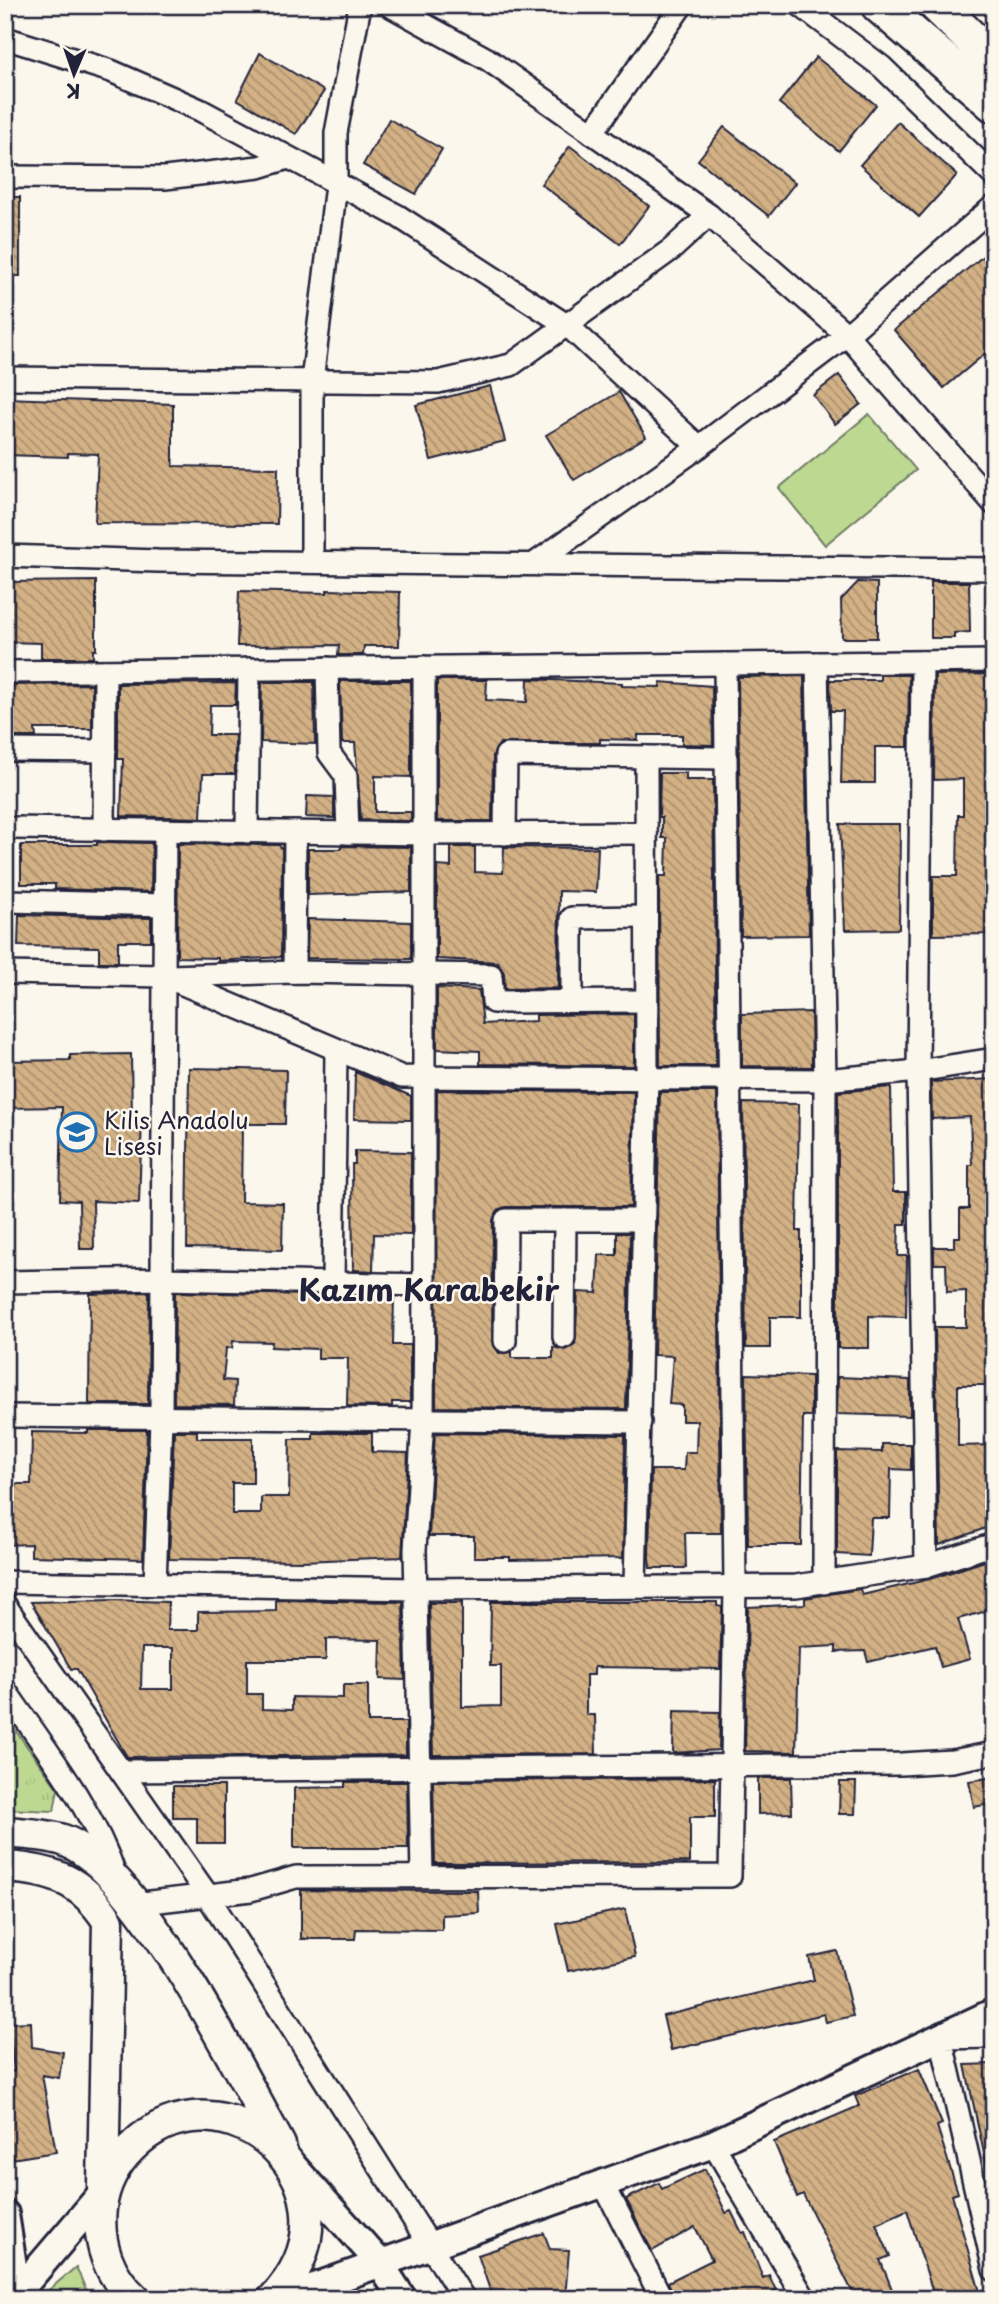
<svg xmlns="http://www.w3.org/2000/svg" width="999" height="2304" viewBox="0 0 999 2304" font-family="'Playpen Sans',sans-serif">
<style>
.grass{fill:url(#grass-tufts);stroke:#707e66;stroke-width:2}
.pitch{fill:#bdd991;stroke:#707e66;stroke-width:2}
.building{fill:url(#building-back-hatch);stroke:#22223b;stroke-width:2;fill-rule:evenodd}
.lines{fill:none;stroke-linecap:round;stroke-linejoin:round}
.minor-casing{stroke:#22223b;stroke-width:26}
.tertiary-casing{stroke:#22223b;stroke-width:32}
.secondary-casing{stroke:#22223b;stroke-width:35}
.trunk-casing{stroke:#22223b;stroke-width:40}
.minor{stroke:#fbf7ec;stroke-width:21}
.tertiary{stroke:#fbf7ec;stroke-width:26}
.secondary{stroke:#fbf7ec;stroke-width:30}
.trunk{stroke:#fbf7ec;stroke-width:35}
.labels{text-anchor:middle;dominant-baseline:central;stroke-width:5;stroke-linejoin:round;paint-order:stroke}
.poi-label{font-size:23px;fill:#22223b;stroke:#fbf7ec;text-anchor:start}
.district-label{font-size:30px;font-weight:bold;fill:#22223b;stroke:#fbf7ec}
</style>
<defs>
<pattern id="grass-tufts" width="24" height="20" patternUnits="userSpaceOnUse" patternTransform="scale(1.75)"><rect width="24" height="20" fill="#bdd991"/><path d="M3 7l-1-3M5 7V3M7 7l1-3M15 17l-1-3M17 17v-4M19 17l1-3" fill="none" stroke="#a2ba7e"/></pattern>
<pattern id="building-back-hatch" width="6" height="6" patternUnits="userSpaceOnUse" patternTransform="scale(1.75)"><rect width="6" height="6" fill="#d3b185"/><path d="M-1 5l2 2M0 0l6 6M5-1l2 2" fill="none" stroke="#ab906e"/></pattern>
</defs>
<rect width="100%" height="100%" fill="#fbf7ec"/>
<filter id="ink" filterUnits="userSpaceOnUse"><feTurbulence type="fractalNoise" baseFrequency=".0143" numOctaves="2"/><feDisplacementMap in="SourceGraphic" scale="14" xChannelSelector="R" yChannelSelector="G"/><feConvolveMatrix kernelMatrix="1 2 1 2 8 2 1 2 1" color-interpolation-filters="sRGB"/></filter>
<g filter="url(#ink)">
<g class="grass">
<polygon points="5,1716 58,1789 54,1811 5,1809"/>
<polygon points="76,2267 90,2299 38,2299"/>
</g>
<polygon class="pitch" points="869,414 916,470 825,545 779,488"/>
<g class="building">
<polygon points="260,53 324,91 296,134 237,99"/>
<polygon points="816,57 876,105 839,151 779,103"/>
<polygon points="389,119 442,149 416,194 363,165"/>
<polygon points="898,122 957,175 919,217 860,165"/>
<polygon points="724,127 795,183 769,216 698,160"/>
<polygon points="570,146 649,206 620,244 541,184"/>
<rect x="5" y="197" width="15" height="79"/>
<polygon points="994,247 994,346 944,388 894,330"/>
<polygon points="839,375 861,404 835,424 813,395"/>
<polygon points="490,386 505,441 431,460 416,405"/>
<polygon points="619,392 646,437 574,480 546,435"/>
<polygon points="5,398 173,404 173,466 278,468 277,524 95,523 98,454 68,453 68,457 5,455"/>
<polygon points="96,581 96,650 93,650 93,658 41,658 41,643 5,642 5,582"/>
<polygon points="858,582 877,583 877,638 842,638 841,600"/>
<polygon points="931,582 969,582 970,632 954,633 954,638 931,638"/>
<polygon points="327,590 400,592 399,646 364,646 363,655 338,655 339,645 237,646 239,591 327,593"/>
<polygon points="994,674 994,934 933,935 933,876 957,876 958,815 963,815 963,779 934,780 935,675"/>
<polygon points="880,675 909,675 908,747 875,747 875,783 841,783 843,711 831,711 830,680 880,680"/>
<polygon points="804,676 809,935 741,936 738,677"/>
<polygon points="528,679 622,683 622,686 660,687 660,682 712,686 713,745 682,744 682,735 638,735 638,740 600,739 600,743 500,743 493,755 492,821 437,821 437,680 487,680 486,700 527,702"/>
<polygon points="340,681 411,681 411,777 375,776 375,812 411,812 411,821 361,820 355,743 342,743"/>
<polygon points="262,682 314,682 315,744 261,742"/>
<polygon points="236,683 235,705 210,705 209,735 235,735 235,774 203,774 201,818 121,816 123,759 118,759 118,684"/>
<polygon points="92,684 92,729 35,729 36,737 5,737 5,685"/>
<polygon points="660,773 686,773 686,780 713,780 716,1066 660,1066 659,876 666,876 667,838 662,838 662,817 659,817"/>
<polygon points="307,796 334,797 334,818 306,817"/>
<polygon points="840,824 900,824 899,929 845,930"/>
<polygon points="97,842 152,843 151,892 55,889 55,884 21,884 21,845 97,845"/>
<polygon points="178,844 279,845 282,849 281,957 218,961 218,958 177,957"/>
<polygon points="341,846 411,847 411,892 308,895 308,849 341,849"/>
<polygon points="451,847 475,847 475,872 503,873 504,847 598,848 596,892 559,891 558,988 505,989 504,973 498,962 437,959 437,866 451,867"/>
<polygon points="19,915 151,918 151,941 118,941 118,962 99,962 99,947 18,946"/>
<polygon points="308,919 411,922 411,959 307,958"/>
<polygon points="437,988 479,990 483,1024 536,1021 536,1015 634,1014 634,1066 480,1064 480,1051 437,1049"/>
<polygon points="811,1012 812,1067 742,1066 742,1014"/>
<polygon points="131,1054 132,1119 142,1119 139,1203 93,1201 94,1249 80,1249 79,1201 60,1200 62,1107 5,1108 5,1061 70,1060 70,1055"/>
<polygon points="189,1068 286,1070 285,1124 242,1124 241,1202 283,1203 282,1250 187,1248"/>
<polygon points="355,1072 411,1096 411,1120 354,1119"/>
<polygon points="994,1079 994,1385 958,1385 958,1446 994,1445 994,1525 939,1545 935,1327 966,1327 966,1291 947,1292 946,1264 934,1264 934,1247 954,1247 954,1237 960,1237 960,1209 969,1209 969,1165 972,1165 970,1117 932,1119 931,1082"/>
<polygon points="891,1087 893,1192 906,1192 906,1224 899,1224 898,1256 907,1256 906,1317 869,1316 869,1348 838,1348 838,1092"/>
<polygon points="437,1090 634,1092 631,1207 506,1207 499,1209 493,1220 492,1342 499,1353 512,1352 512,1358 553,1358 553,1347 565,1350 575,1344 578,1292 597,1293 599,1255 617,1255 617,1233 630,1233 626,1409 436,1407"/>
<polygon points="660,1092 717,1092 721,1533 685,1533 686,1568 650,1568 649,1558 651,1470 684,1470 685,1452 696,1452 697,1421 682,1421 682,1405 669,1404 673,1356 654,1355"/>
<polygon points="743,1103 799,1104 797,1231 801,1231 801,1317 770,1317 770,1348 746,1348"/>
<polygon points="355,1151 411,1152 411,1235 374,1234 373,1271 353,1270 352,1164 355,1164"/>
<polygon points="149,1292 148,1404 89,1404 90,1294"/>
<polygon points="175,1292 394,1297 393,1345 410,1345 410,1402 392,1402 392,1407 347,1406 348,1358 318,1358 318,1349 271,1347 272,1342 233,1341 232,1348 226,1348 223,1380 235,1381 234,1405 174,1404"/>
<polygon points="746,1374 811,1376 811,1416 803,1416 801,1545 748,1545"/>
<polygon points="838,1377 910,1380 910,1416 837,1414"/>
<polygon points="88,1430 147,1430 143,1559 31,1556 31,1544 5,1545 5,1484 31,1484 32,1432 88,1433"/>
<polygon points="174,1431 197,1431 197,1438 253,1438 253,1483 232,1483 232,1514 261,1514 261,1497 289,1497 290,1439 313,1439 313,1433 372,1433 372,1452 408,1453 402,1557 301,1561 169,1559"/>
<polygon points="435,1433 625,1435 623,1558 510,1560 510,1557 474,1557 474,1536 429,1536"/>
<polygon points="882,1444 911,1444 911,1470 891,1469 890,1518 871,1518 869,1556 837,1554 837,1451 882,1452"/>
<polygon points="994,1558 994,1609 958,1619 970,1659 941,1667 935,1646 868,1662 865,1651 836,1652 836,1646 799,1648 796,1752 745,1751 748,1607 805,1604 805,1598 860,1589 862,1595 930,1579"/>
<path d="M112,1600l56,2 -1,28h31v-18l78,-1v-11l127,2 2,78 -25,-1 1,-39 -55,-1v21h-79v34h15v15l30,1v-13l51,1v-13h25v37h38v33l-279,2 -50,-88h-6l-40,-67zM142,1648h31v41h-32z"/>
<polygon points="491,1602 717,1602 717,1606 722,1607 720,1669 594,1667 594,1675 586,1675 586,1715 595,1715 596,1754 433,1755 429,1603 462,1603 462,1707 501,1706 501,1666 490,1666"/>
<polygon points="674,1711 720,1712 719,1750 673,1753"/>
<polygon points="994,1777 994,1803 974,1807 969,1781"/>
<polygon points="758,1778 791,1778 792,1813 758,1814"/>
<polygon points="715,1779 715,1817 690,1817 690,1862 435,1863 433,1781"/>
<polygon points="345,1782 407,1782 408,1848 294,1848 294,1788 345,1787"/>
<polygon points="840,1782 856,1782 855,1814 839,1814"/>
<polygon points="173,1786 224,1786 224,1843 197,1843 197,1818 173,1818"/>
<polygon points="301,1890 478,1891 479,1913 442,1915 442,1930 356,1929 355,1939 301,1939"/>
<polygon points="625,1909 635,1957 568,1971 557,1924"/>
<polygon points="837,1951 853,2016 826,2022 824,2014 671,2050 663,2016 814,1980 809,1957"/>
<polygon points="31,2022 32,2047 63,2052 59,2078 42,2075 56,2152 11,2159 5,2125 5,2073 14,2071 9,2023"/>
<polygon points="994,2064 994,2171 988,2172 965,2065"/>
<polygon points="919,2069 942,2124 937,2126 958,2193 952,2195 982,2299 935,2299 907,2210 876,2224 890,2256 880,2260 896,2299 856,2299 803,2194 797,2197 774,2142 859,2106 855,2096"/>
<polygon points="705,2169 726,2213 731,2211 742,2233 745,2232 763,2278 769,2275 780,2299 675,2299 668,2282 712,2260 695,2227 652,2251 626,2199 659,2183 662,2189"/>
<polygon points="544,2233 550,2249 569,2250 565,2299 493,2299 478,2255"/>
</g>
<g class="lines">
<g class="minor-casing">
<g id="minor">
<polyline points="389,5 487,59 709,215 847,335 994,504"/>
<polyline points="800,5 882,67 994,176"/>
<polyline points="5,38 111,71 200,110 398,216 568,326 699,447"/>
<polyline points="592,133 682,5"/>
<polyline points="5,177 165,178 259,167 288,158"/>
<polyline points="5,378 438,382 511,365 672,249 709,215"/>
<polyline points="5,556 158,561 994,569"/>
<polyline points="312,562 312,381 336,185 336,133 360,5"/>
<polyline points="534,564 699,447 847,335 994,206"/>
<polyline points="922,662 918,1071 926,1566"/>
<polyline points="817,663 825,1080 824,1583"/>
<polyline points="327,668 329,753 346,776 348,833"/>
<polyline points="5,672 994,661"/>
<polyline points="5,750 105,751"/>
<polyline points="13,828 427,834 646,833"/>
<polyline points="104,830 105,671"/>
<polyline points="247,832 249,669"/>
<polyline points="505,834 506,755 724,758"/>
<polyline points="8,901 165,905"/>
<polyline points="294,972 295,832"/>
<polyline points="5,973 164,976 402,1077 825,1080 918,1071 994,1059"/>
<polyline points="170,976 294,972 491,975 493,1002 646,1001"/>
<polyline points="572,1000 572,918 646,917"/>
<polyline points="5,1282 163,1279 424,1285"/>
<polyline points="333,1283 336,1051"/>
<polyline points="564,1337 565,1220"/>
<polyline points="505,1341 506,1220 642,1220"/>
<polyline points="5,1416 640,1422"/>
<polyline points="5,1582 416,1589 796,1586 926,1566 994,1544"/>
<polyline points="155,1584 161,1420 165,831"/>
<polyline points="635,1586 647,1078 646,757"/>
<polyline points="5,1605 206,1893 464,2299"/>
<path d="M5,1690c41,60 88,118 111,187"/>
<polyline points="121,1771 901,1764 952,1761 994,1753"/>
<polyline points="422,1875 415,1550 423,1420 424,1285 424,667"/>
<polyline points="134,1904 251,1890 296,1877 730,1876 735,1586 725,664"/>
<polyline points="994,2037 941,2038 994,2270"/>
<polyline points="713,2144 805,2299"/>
<polyline points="602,2181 662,2299"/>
</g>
</g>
<g class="tertiary-casing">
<g id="tertiary">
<polyline points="293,2166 379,2262 403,2299"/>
<polyline points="5,2214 17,2292"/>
<polyline points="12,2299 103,2192"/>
<polyline points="281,2299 713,2144 994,2012"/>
</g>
</g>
<g class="secondary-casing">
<g id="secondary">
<path d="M5,1832c20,2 40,2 58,8 75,26 177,233 217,305"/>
<path d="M5,1867c48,3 77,13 103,54l-5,265"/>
<path d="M135,2299c-26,-23 -38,-56 -34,-91 3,-24 13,-43 30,-60 92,-94 245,42 142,151"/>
</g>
</g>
<g class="trunk-casing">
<g id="trunk">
<polyline points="879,5 994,104"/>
<polyline points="937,5 994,61"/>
</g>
</g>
<use href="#minor" class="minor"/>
<use href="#tertiary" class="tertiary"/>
<use href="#secondary" class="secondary"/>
<use href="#trunk" class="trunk"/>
</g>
</g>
<defs>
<g id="school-ring" transform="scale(2.0125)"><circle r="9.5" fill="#fbf7ec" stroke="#1f6fb2" stroke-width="1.5"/><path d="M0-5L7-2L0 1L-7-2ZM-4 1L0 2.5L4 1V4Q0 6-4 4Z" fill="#1f6fb2"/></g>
</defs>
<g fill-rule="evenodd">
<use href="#school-ring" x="77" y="1132"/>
</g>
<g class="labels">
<g class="poi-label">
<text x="104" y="1119">Kilis Anadolu<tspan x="104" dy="26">Lisesi</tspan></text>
</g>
<g class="district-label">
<text x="429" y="1288">Kazım Karabekir</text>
</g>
</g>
<rect width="999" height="2304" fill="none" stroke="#fbf7ec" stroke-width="28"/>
<rect x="14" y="14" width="971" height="2276" fill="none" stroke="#22223b" stroke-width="2.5" filter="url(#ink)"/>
<g transform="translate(74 74) rotate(182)" stroke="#fbf7ec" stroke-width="5" paint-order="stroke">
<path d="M0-5L12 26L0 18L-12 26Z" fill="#22223b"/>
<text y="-10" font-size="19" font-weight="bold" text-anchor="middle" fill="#22223b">K</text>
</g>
</svg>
